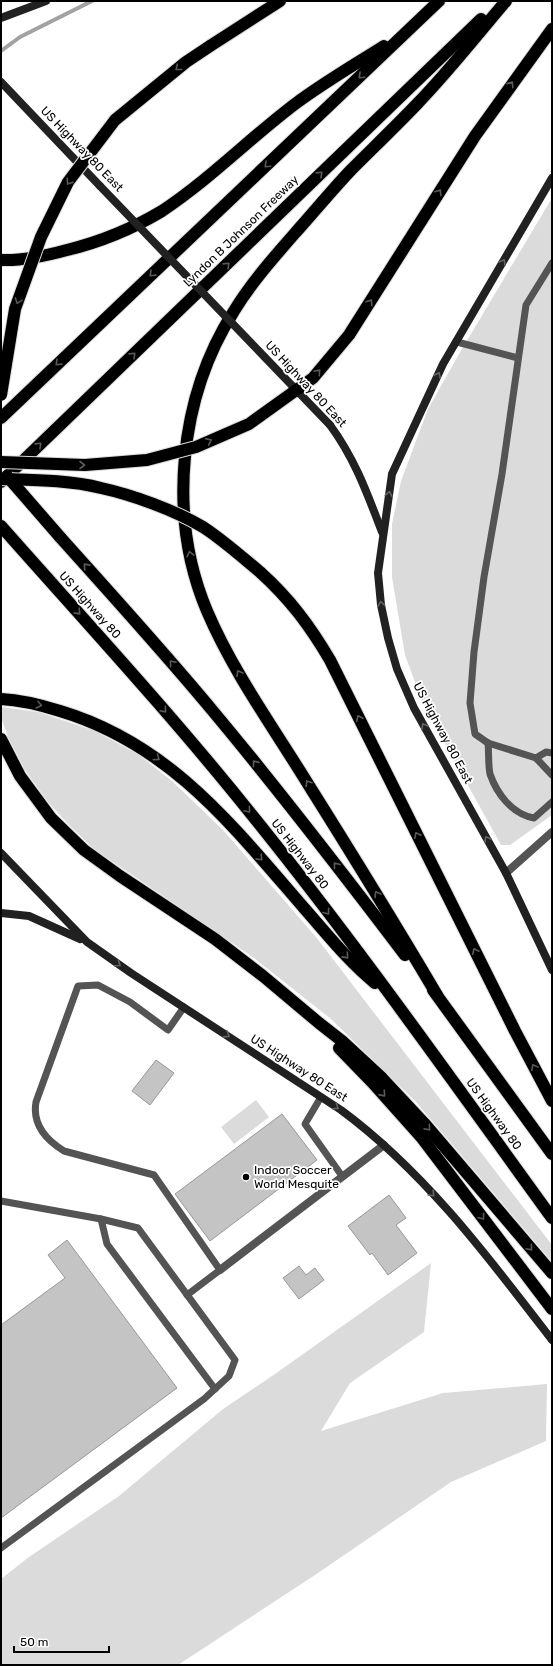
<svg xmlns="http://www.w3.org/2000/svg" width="553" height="1666" viewBox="0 0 553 1666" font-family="Rubik,sans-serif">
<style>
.green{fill:#dbdbdb}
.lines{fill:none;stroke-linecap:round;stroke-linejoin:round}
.stream{stroke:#a2a2a2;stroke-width:4}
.building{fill:#c4c4c4;stroke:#989898}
.highway-casing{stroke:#dbdbdb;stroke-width:14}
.lane{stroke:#545454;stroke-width:7}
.street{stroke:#545454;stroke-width:8}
.secondary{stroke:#212121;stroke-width:8}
.highway{stroke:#000;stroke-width:12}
.highway-bridge-casing{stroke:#dbdbdb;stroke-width:14;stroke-linecap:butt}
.secondary-bridge{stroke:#212121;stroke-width:8}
.highway-bridge{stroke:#000;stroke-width:12}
.oneway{stroke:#595959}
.oneway2{stroke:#646464}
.poi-dot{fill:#000;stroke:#fff;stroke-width:1.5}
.labels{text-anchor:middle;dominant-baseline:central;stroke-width:3.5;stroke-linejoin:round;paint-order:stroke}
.street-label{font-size:12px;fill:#000;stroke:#fff}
.poi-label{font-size:12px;fill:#000;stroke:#fff;text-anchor:start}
</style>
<rect width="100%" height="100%" fill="#fff"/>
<g class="green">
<polygon points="552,198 552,815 510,845 501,845 423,704 405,655 392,577 392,524 401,481 428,409 459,354"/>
<polygon points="1,707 38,712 95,731 139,755 172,781 223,830 316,937 552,1245 552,1262 416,1102 331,1019 254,958 94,849 68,824 48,802 25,770 8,737 1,717"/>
<polygon points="256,1100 269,1117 234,1144 221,1127"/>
<polygon points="431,1263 424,1332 350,1383 321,1431 443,1393 547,1384 546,1441 451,1482 315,1575 178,1665 1,1665 1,1579 29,1557 119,1496 223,1409 275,1374"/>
</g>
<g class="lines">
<polyline class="stream" points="1,51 20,37 92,1"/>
</g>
<g class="building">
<polygon points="156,1060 174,1073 150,1105 132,1091"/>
<polygon points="282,1114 317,1160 210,1241 175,1194"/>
<polygon points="389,1195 406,1218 396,1225 417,1253 388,1275 372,1253 370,1255 348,1226"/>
<polygon points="67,1240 177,1388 1,1518 1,1325 65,1278 48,1255"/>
<polygon points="299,1266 306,1275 315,1268 324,1280 299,1299 283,1278"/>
</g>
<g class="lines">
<g class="highway-casing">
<g id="highway">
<polyline points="210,46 280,1"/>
<path d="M1,260c22,1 44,-4 66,-10 33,-8 65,-21 95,-39 47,-31 88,-73 133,-107 28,-21 59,-39 89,-58"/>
<polyline points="349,335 475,136 552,29"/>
<polyline points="1,418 439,1"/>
<polyline points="1,482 481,19"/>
<path d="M1,526c84,95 171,189 251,289 105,130 202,268 300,403"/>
<path d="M60,537c51,57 103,114 152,173 67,80 130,162 193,245"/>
<path d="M260,572c30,27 50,54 70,88l185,371 37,70"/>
<path d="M1,699c20,1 40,6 59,12 110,33 172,114 244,197 23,26 44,53 71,75"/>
<polyline points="1,739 20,776 51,818 84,850 120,876 215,939 263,976 319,1023 342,1041 382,1078 424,1123 552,1273"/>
<polyline points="433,990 552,1154"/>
<path d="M437,995c-42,-71 -85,-141 -129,-211 -35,-57 -75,-112 -101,-173 -40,-95 -28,-214 27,-300 17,-28 40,-54 62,-79 18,-20 36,-42 55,-62 22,-22 45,-44 66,-66 32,-33 60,-69 89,-103"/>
<polyline points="339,1048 372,1082 422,1138 552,1309"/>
</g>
</g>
<g class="lane">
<polyline points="552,263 526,305 502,474 484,577 474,652 470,703 475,734 488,743 536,758 552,775"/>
<polyline points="457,342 518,358"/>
<path d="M488,743c1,9 0,21 2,31 7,20 22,40 44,44l18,-16"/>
<polyline points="536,758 546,752 552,753"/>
<path d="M184,1007l-16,23 -38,-28 -32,-17 -20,1 -42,116c-4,23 10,38 28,49l90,24 66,95 -33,25"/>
<polyline points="321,1097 305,1124 342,1176"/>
<polyline points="1,1201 101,1219 138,1228 235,1360 229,1376 204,1399 1,1548"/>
<polyline points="101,1219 107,1244 215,1389"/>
</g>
<g class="street">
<polyline points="506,873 552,832"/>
<polyline points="220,1270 384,1145"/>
</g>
<g class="secondary">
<polyline points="1,18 46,1"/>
<polyline points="1,82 100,186"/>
<polyline points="552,178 443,364 392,474 378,573 381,605 388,638 397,669 414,708 506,873 552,970"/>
<path d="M330,425c25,34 37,68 52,107"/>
<path d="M1,853l86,89 44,31 210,137c84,62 148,148 211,230"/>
<polyline points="1,913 29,916 80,939"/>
</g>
<use href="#highway" class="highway"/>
<g class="highway-bridge-casing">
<g id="highway-bridge">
<polyline points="1,395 15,309 41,237 68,182 115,120 186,62 210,46"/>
<polyline points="1,462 85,465 147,460 196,447 249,424 313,378 349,335"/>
<polyline points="7,476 60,537"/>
<path d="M1,479c32,1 68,1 100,9 32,7 73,22 102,39 20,13 39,30 57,45"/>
</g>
</g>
<polyline class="secondary-bridge" points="100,186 330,425"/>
<use href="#highway-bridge" class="highway-bridge"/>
</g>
<defs><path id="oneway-chevron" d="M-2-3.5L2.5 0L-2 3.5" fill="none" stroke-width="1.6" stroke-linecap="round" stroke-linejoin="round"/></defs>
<g class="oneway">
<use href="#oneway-chevron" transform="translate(178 68) rotate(141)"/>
<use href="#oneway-chevron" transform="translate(361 76) rotate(137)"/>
<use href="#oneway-chevron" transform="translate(511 84) rotate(-55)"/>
<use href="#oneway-chevron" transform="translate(267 165) rotate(137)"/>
<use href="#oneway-chevron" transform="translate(320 174) rotate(-44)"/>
<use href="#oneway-chevron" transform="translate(69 182) rotate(123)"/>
<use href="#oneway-chevron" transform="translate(439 192) rotate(-58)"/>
<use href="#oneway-chevron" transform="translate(227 265) rotate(-44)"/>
<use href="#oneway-chevron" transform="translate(152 274) rotate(136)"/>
<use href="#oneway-chevron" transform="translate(18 301) rotate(110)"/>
<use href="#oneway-chevron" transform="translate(370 302) rotate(-58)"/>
<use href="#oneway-chevron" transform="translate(133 355) rotate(-44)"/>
<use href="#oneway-chevron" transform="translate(58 363) rotate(136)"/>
<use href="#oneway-chevron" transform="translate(318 372) rotate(-49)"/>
<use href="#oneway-chevron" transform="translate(209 441) rotate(-24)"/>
<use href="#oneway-chevron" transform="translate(39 445) rotate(-44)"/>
<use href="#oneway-chevron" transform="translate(82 465)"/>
<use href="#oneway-chevron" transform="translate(190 554) rotate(-103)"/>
<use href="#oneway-chevron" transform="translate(86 566) rotate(-132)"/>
<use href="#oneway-chevron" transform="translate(78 612) rotate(48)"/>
<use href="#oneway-chevron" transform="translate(172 663) rotate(-130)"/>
<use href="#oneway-chevron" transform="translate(239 673) rotate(-121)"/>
<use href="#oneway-chevron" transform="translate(39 705) rotate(14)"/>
<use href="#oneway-chevron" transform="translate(164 710) rotate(49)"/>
<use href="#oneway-chevron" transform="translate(359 718) rotate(-116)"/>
<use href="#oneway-chevron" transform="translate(157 758) rotate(36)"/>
<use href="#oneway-chevron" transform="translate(255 763) rotate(-129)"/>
<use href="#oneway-chevron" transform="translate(308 783) rotate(-122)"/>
<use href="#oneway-chevron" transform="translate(248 810) rotate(50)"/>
<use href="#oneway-chevron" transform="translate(417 835) rotate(-116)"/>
<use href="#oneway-chevron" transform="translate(260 858) rotate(47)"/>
<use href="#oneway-chevron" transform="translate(336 865) rotate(-128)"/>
<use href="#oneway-chevron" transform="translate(377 894) rotate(-121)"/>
<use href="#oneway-chevron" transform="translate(327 912) rotate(53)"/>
<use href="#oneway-chevron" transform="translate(475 951) rotate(-116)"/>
<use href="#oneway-chevron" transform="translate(346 956) rotate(48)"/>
<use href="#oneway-chevron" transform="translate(534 1067) rotate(-118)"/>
<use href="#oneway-chevron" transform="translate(383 1094) rotate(48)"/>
<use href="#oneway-chevron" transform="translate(428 1128) rotate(49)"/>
<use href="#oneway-chevron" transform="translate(482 1217) rotate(53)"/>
<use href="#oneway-chevron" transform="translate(530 1248) rotate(49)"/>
</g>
<g class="oneway2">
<use href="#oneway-chevron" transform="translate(503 262) rotate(-60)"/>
<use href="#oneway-chevron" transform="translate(438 375) rotate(-65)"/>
<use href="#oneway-chevron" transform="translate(389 494) rotate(-81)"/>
<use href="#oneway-chevron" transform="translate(381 604) rotate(-98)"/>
<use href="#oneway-chevron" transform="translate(424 726) rotate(-119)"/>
<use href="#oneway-chevron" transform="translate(487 839) rotate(-119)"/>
<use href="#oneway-chevron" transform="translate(118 964) rotate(35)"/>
<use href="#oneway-chevron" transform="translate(227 1035) rotate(33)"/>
<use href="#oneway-chevron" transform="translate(336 1107) rotate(34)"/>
<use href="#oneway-chevron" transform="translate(432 1194) rotate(47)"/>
</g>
<circle class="poi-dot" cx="246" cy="1177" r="4"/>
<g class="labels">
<g class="street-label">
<text transform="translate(82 149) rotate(46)">US Highway 80 East</text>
<text transform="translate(241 231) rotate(-44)">Lyndon B Johnson Freeway</text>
<text transform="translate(306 384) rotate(47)">US Highway 80 East</text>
<text transform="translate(90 605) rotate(48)">US Highway 80</text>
<text transform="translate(443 733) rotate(62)">US Highway 80 East</text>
<text transform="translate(300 854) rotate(52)">US Highway 80</text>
<text transform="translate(299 1068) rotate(33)">US Highway 80 East</text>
<text transform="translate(494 1114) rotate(54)">US Highway 80</text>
</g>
<g class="poi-label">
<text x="254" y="1170">Indoor Soccer<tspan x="254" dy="14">World Mesquite</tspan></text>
</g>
</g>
<rect width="553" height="1666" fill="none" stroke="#000000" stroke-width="4"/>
<path d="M14 1646v6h95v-6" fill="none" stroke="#000000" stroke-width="2"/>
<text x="20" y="1646" font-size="12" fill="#000000" stroke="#ffffff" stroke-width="3" paint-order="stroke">50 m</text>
</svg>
